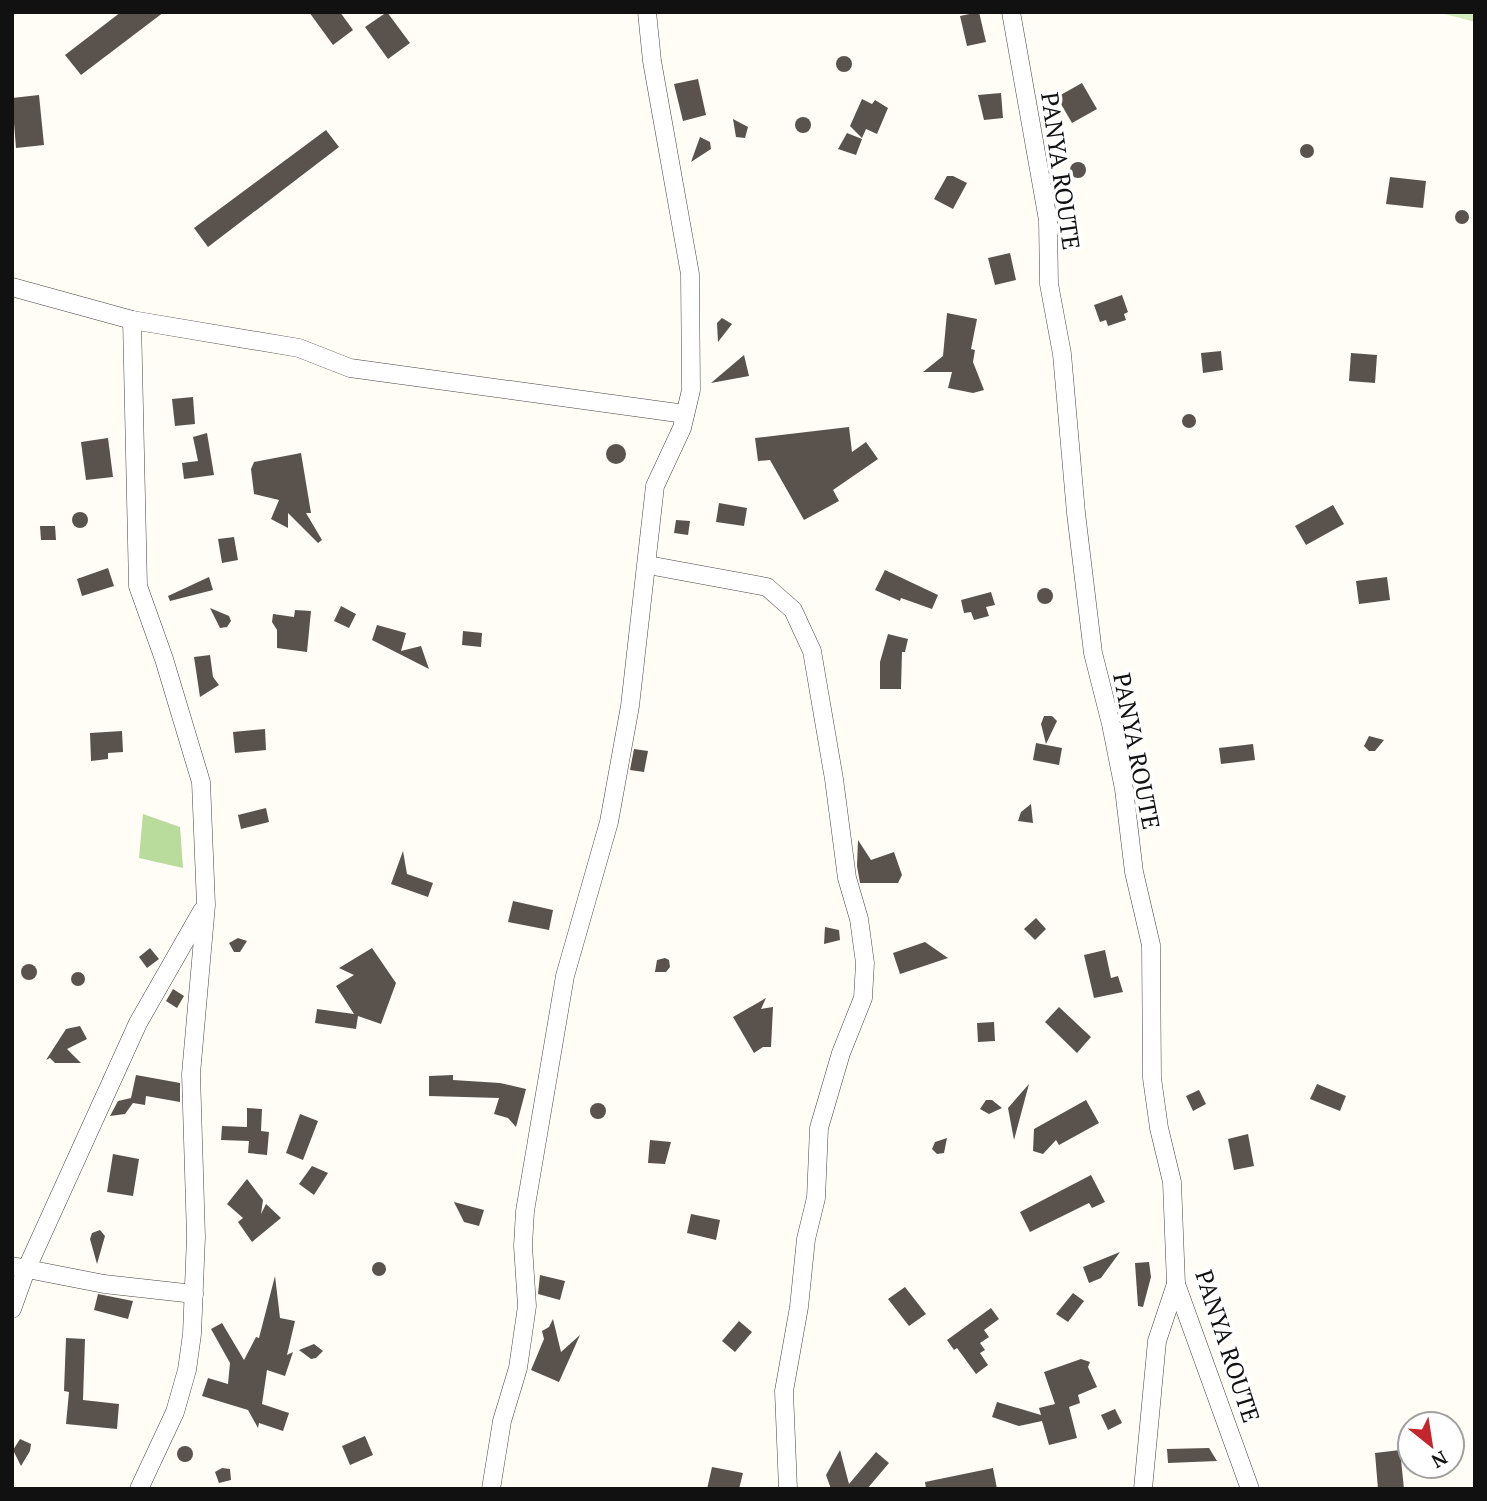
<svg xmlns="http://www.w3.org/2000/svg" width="1487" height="1501" viewBox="0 0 1487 1501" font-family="'PT Serif',serif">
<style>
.green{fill:#d5ebbd}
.forest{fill:#b9dc9c}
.building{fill:#5a524d}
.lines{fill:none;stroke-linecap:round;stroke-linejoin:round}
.minor-casing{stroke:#444;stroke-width:19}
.minor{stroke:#fff;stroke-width:18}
.labels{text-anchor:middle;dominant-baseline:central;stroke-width:7;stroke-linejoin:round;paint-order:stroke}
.street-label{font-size:24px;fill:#111;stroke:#fff}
</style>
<rect width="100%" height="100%" fill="#fffdf5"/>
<polygon class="green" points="1437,12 1475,12 1475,22"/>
<polygon class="forest" points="143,814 180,827 183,868 139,858"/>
<g class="building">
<polygon points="121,12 164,12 81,75 65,55"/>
<polygon points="309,12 340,12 353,30 333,45"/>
<polygon points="387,12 410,43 388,59 365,27"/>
<polygon points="979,12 986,42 967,46 960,16"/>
<circle cx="844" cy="64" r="8"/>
<polygon points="698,79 706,115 683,121 674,84"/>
<polygon points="1082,83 1097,109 1072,123 1057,97"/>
<polygon points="1001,93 1003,118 984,120 978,95"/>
<polygon points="39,95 44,145 16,148 12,98"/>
<polygon points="862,99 872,104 875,100 888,108 877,134 866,129 862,138 850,126"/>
<circle cx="803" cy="125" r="8"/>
<polygon points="733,119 748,127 745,138 736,137"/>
<polygon points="326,130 339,147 208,247 194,228"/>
<polygon points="847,133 862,139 856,155 838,149"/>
<polygon points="700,137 710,142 711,149 691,162"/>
<circle cx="1307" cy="151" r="7"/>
<circle cx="1078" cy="170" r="8"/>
<polygon points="947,176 953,176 967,183 953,209 934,199"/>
<polygon points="1390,177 1426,181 1423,208 1386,204"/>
<circle cx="1462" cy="217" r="7"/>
<polygon points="1010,253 1016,280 995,285 988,258"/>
<polygon points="1122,295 1128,312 1124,314 1126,320 1108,326 1106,320 1100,322 1094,305"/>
<polygon points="947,313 977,319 971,349 975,350 973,362 984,390 973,393 948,388 952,372 923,372 943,356"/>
<polygon points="722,318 732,324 718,342 717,323"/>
<polygon points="1221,351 1223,370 1203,373 1201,353"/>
<polygon points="1351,353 1377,355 1375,383 1349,381"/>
<polygon points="744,355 749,376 711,383"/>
<polygon points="193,397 195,424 175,426 172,399"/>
<circle cx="1189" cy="421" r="7"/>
<polygon points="849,427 852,452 866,442 878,459 833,490 839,501 804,520 770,460 758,461 755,438"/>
<polygon points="207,433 214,475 184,479 182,463 198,461 193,437"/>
<polygon points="108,438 113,477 86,480 81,442"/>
<circle cx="616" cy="454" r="10"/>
<polygon points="301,453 311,513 306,513 322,540 318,543 288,513 288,528 271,519 279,500 254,494 251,469 254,462"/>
<polygon points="719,503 747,508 744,526 716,522"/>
<polygon points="1333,505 1344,524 1306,545 1295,526"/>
<circle cx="80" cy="520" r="8"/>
<polygon points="676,520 690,521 688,535 674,533"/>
<polygon points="40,526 55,526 56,540 41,540"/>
<polygon points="234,537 238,560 222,563 218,539"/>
<polygon points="108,568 114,586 82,596 77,579"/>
<polygon points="885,570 938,595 932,609 901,598 900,601 875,590"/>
<polygon points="209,577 213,590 170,601 168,596"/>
<polygon points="1387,577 1390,600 1359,604 1356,581"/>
<circle cx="1045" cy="596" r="8"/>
<polygon points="991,592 995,605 986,607 989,616 974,620 971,612 964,613 961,600"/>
<polygon points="341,606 356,614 349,628 334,621"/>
<polygon points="210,608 229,616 231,621 227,627 220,628"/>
<polygon points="295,610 311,611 307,652 277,648 277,630 272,622 273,614 294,617"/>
<polygon points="377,625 406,633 401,651 421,646 429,669 372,640"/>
<polygon points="463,631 482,633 481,647 462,645"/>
<polygon points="888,634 908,639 905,652 902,652 901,689 880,689 880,662"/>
<polygon points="210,655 213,677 219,685 200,697 194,657"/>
<polygon points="1044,716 1052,716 1057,721 1046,744 1041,724"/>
<polygon points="265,729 266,750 235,753 233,732"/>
<polygon points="122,731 123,752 108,753 108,759 91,761 90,733"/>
<polygon points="1369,736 1384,740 1375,751 1369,751 1364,746"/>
<polygon points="1036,743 1062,748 1059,765 1033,760"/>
<polygon points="1253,744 1255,760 1221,764 1219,748"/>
<polygon points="634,749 648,751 644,772 630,770"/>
<polygon points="1031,804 1033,823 1018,821 1021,812"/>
<polygon points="266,808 269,822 241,829 238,815"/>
<polygon points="858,840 871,860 894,852 902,875 898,883 860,883 857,866"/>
<polygon points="403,851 407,874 433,883 428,897 391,884"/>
<polygon points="513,901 553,910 549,930 508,922"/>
<polygon points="1036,918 1046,929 1035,940 1024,929"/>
<polygon points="825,927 839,930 840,940 824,944"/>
<polygon points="238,938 247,941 240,952 234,952 229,943"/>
<polygon points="925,942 948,958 900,974 893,953"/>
<polygon points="150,948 159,959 147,968 139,957"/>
<polygon points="372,948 396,983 381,1024 358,1016 356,1029 315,1023 317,1009 354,1014 336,986 354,975 339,968"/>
<polygon points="1105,950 1111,978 1118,976 1123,992 1094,998 1084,955"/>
<polygon points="665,958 669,960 670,967 666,972 655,972 657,960"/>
<circle cx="29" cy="972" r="8"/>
<circle cx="78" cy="979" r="7"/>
<polygon points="173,989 184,996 177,1008 166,1001"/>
<polygon points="766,998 761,1009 773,1007 771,1047 763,1047 754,1053 733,1017"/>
<polygon points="1059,1007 1091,1037 1077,1053 1045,1022"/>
<polygon points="994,1022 995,1041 978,1042 977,1023"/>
<polygon points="80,1026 87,1039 67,1049 81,1063 55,1063 50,1058 46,1060 66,1029"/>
<polygon points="136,1075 180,1083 180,1102 146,1096 145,1105 133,1103 125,1114 110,1116 118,1101 131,1098"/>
<polygon points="453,1075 453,1080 500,1083 526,1089 516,1127 508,1118 494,1114 499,1098 429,1096 429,1076"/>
<polygon points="1029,1084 1014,1140 1008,1108"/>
<polygon points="1317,1084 1346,1096 1340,1111 1310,1099"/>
<polygon points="1199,1090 1206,1104 1193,1111 1186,1096"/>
<polygon points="986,1100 992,1100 1002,1108 989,1114 980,1109"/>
<polygon points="1086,1100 1099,1123 1059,1145 1056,1140 1043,1154 1033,1151 1034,1129"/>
<circle cx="598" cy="1111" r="8"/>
<polygon points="247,1108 262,1109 261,1131 269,1132 267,1155 248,1153 249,1141 221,1140 222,1126 247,1127"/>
<polygon points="300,1114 318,1121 303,1160 286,1153"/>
<polygon points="1248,1134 1254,1166 1234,1170 1228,1139"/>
<polygon points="947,1138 944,1153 937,1154 932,1149 935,1142"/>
<polygon points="650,1140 671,1142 665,1164 648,1163"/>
<polygon points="113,1154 139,1159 133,1196 107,1192"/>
<polygon points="312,1166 328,1173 314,1195 299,1184"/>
<polygon points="1091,1175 1105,1202 1092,1208 1089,1203 1030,1232 1020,1212"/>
<polygon points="247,1179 263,1200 261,1214 266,1204 281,1218 252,1242 238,1222 243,1218 227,1204"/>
<polygon points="454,1202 484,1210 479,1226 464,1222"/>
<polygon points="691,1214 720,1220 716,1240 687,1233"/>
<polygon points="100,1230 105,1236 97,1264 90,1239 92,1233"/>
<polygon points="1120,1252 1101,1278 1089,1283 1083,1267"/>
<circle cx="379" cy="1269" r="7"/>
<polygon points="1149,1262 1151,1277 1143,1307 1138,1306 1135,1263"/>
<polygon points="540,1275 565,1281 560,1300 538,1294"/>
<polygon points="275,1276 280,1318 295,1321 287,1355 293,1352 285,1376 267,1370 262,1404 289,1413 283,1431 259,1423 258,1428 248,1410 202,1396 208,1378 228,1384 230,1363 211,1329 222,1323 244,1360 256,1337 259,1338"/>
<polygon points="905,1287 926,1314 909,1326 888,1299"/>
<polygon points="1073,1293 1084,1301 1068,1322 1056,1314"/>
<polygon points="98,1294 133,1301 128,1319 94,1310"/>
<polygon points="991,1308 999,1319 984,1330 989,1337 980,1343 985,1350 980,1353 988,1365 976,1374 957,1348 954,1350 947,1340"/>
<polygon points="553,1319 561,1352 580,1335 559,1382 531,1370 544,1339 542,1331 549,1327"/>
<polygon points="739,1321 752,1332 735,1352 722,1341"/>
<polygon points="66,1338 85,1339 83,1400 119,1404 117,1429 66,1424 69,1392 64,1391"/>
<polygon points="314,1344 323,1351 316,1358 311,1359 299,1350"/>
<polygon points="1081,1359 1090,1362 1088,1367 1097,1387 1078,1395 1080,1403 1069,1407 1077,1438 1049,1445 1042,1421 1019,1426 992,1417 997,1402 1041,1415 1039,1408 1055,1404 1044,1372"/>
<polygon points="1115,1409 1122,1423 1108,1430 1101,1415"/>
<polygon points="365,1436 373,1455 350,1465 342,1446"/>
<polygon points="20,1439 31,1444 30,1451 21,1466 13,1450"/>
<circle cx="185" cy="1454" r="8"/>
<polygon points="1209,1448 1217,1461 1168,1463 1167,1449"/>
<polygon points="840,1450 849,1484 876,1452 889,1463 867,1489 831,1489 826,1475"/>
<polygon points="1400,1450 1404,1489 1378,1489 1375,1453"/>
<polygon points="712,1467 743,1473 739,1489 707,1489"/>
<polygon points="222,1468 230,1469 231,1480 219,1483 215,1472"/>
<polygon points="993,1468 997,1489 926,1489 925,1482"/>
</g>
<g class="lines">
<g class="minor-casing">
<g id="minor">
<polyline points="1011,12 1048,220 1049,284 1062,354 1076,513 1093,653 1111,724 1124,789 1134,872 1151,945 1152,1078 1159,1128 1172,1182 1176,1284 1250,1489"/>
<polyline points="12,287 132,320 299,348 350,368 685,414"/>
<polyline points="132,320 138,586 164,659 201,782 206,905 191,1074 196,1237 192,1334 187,1370 175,1412 139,1489"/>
<polyline points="648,565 767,587 793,610 812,651 834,779 847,878 859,919 865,963 863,998 841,1053 819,1128 816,1198 806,1239 799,1307 784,1391 788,1489"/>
<polyline points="12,1266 104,1284 194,1294"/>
<polyline points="12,1309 26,1270 138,1023 202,911"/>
<polyline points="491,1489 502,1421 518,1368 527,1306 523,1246 525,1211 565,976 609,822 630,706 655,486 682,428 691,390 690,274 652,61 647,12"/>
<polyline points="1143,1489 1157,1341 1176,1284"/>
</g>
</g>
<use href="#minor" class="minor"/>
</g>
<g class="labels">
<g class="street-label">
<text transform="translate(1061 171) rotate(82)">PANYA ROUTE</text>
<text transform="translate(1137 751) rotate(79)">PANYA ROUTE</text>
<text transform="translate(1228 1346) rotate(72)">PANYA ROUTE</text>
</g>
</g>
<rect width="1487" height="1501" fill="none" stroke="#111111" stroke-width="28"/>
<g transform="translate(1431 1445) rotate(150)"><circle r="33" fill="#ffffff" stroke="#a0a0a0" stroke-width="2"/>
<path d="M0-5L12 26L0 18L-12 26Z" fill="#c4262e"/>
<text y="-10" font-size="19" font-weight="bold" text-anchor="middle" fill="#111111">N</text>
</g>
</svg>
